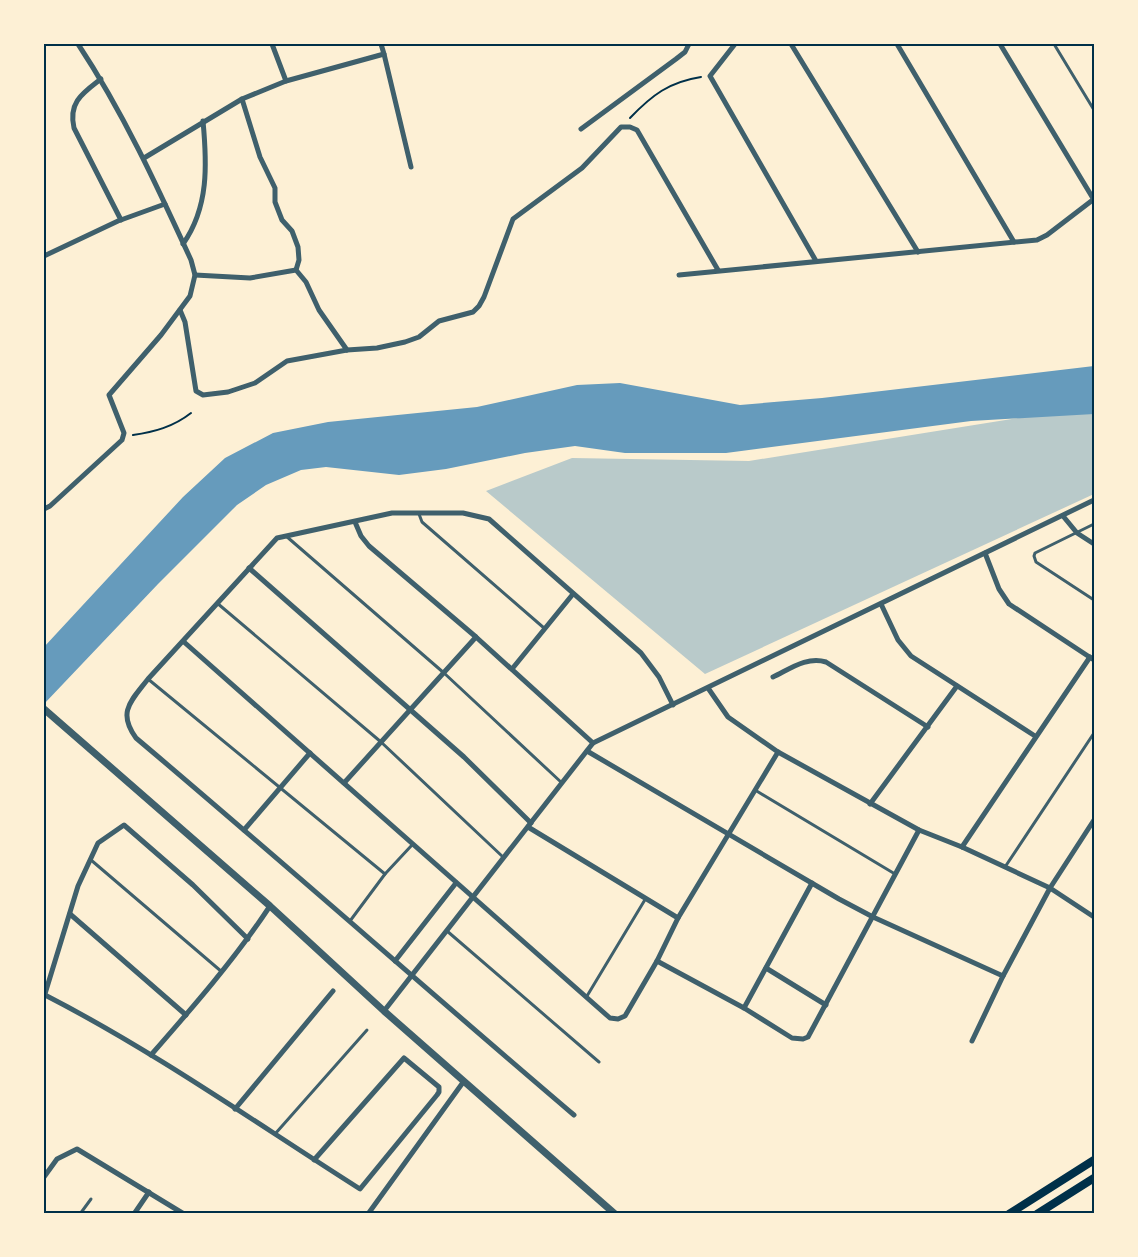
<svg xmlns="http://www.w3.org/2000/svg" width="1138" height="1257" viewBox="0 0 1138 1257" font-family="'Fira Sans Condensed',sans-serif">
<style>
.green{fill:#b9caca}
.water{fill:#669bbc}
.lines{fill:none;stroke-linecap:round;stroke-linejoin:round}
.path{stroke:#003049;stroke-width:2}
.service{stroke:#3f606c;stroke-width:3}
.minor{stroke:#3f606c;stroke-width:5}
.tertiary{stroke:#3f606c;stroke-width:7}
.secondary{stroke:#003049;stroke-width:8}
.neatline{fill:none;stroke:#003049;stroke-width:2}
</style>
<rect width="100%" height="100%" fill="#fdf0d5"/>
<polygon class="green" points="1094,406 1094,494 705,674 486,491 572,458 749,461"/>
<polygon class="water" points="1094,366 1094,414 971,421 726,453 625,453 575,446 525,453 446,469 399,475 326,467 301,470 266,485 237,505 158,584 44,704 44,647 183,497 225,458 273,433 328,422 477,407 577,385 620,383 740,405 822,398"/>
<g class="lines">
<g class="path">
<path d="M630,118c22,-23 39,-36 71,-41"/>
<path d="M133,435c21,-3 40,-8 58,-22"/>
</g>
<g class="service">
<polyline points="1054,44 1094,110"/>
<polyline points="419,514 422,522 544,628"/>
<polyline points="1094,524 1035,553 1034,556 1036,562 1094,600"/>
<polyline points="286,536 444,673 562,783"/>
<polyline points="217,603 381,742 503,857"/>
<polyline points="148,679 385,874"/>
<polyline points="755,790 895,874"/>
<polyline points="91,860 222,972"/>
<polyline points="1005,867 1094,733"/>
<polyline points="350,921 385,874 412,845"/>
<polyline points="447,931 599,1062"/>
<polyline points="587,996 646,898"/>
<polyline points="275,1134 367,1030"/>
<polyline points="80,1214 91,1199"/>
</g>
<g class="minor">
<polyline points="272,44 286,81"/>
<polyline points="735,44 710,76 816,261"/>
<polyline points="791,44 918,252"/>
<polyline points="897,44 1014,242"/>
<polyline points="1000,44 1094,200"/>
<polyline points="384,54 411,167"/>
<path d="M101,79c-18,14 -33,23 -27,49l47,92"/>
<polyline points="242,99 260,157 275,188 275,202 282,220 292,231 298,247 299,260 296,270"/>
<polyline points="581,129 676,59 685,52 689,44"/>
<polyline points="144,158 242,99 286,81 384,54 381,44"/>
<path d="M183,244c26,-37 24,-80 20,-123"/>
<polyline points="44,256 118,221 165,204"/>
<polyline points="195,275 250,278 296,270 306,282 319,310 347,350"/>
<polyline points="679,275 1037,240 1047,235 1094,199"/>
<polyline points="180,310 185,322 196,391 203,395 228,392 255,383 287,361 347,350 377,348 405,342 419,337 439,321 473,312 479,306 484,297 513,219 582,168 621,127 630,127 637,130 718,270"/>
<path d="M44,509l6,-3 72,-66 2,-7 -15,-38 52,-60 29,-39 5,-21 -4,-15c-34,-74 -68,-148 -113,-216"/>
<polyline points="1063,516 1077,533 1094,544"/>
<polyline points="355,522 361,536 369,546 476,637 593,743"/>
<polyline points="985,553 999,589 1009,604 1094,660"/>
<polyline points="249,568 464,757 531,823"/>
<polyline points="881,604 898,640 911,656 1035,736"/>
<polyline points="184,642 610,1018 618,1019 625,1016 657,961 678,918 778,752"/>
<polyline points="512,669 573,594"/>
<path d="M773,677c17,-8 34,-21 53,-15l102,65"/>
<polyline points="708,688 728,717 778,752 919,830 962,847 1050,888 1094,917"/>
<polyline points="587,751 839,899 873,917 1003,976"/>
<polyline points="344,783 476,637"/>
<polyline points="870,804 957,686"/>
<polyline points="528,827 678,918"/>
<polyline points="244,830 310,753"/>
<polyline points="962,847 1090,657"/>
<polyline points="70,914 186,1015"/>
<polyline points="395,961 456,883"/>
<polyline points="657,961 744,1008 792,1038 803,1039 808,1037 919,830"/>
<polyline points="766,968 826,1005"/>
<path d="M45,995c109,56 211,128 315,194l77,-94 2,-3v-5l-35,-29 -90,102"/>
<polyline points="44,997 78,886 98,843 124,825 193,885 248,939"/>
<polyline points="744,1008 812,883"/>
<polyline points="384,1011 593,743 1094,500"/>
<polyline points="972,1041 1003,976 1050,888 1094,820"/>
<path d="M151,1055c42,-48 84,-96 119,-149"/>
<polyline points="235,1109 333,991"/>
<path d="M574,1115c-147,-125 -291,-253 -438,-377 -19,-26 -5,-37 12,-59l129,-141 115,-25h71l26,6 152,134 18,24 14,28"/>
<polyline points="44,1177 57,1159 77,1149 184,1214"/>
<polyline points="134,1214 149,1192"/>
<polyline points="368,1214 464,1081"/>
</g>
<polyline class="tertiary" points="44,709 270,906 384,1011 615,1214"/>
<g class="secondary">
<polyline points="1009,1214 1094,1160"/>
<polyline points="1037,1214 1094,1178"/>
</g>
</g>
<rect width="1138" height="1257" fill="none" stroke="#fdf0d5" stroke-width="90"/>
<rect x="45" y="45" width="1048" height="1167" class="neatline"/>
</svg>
